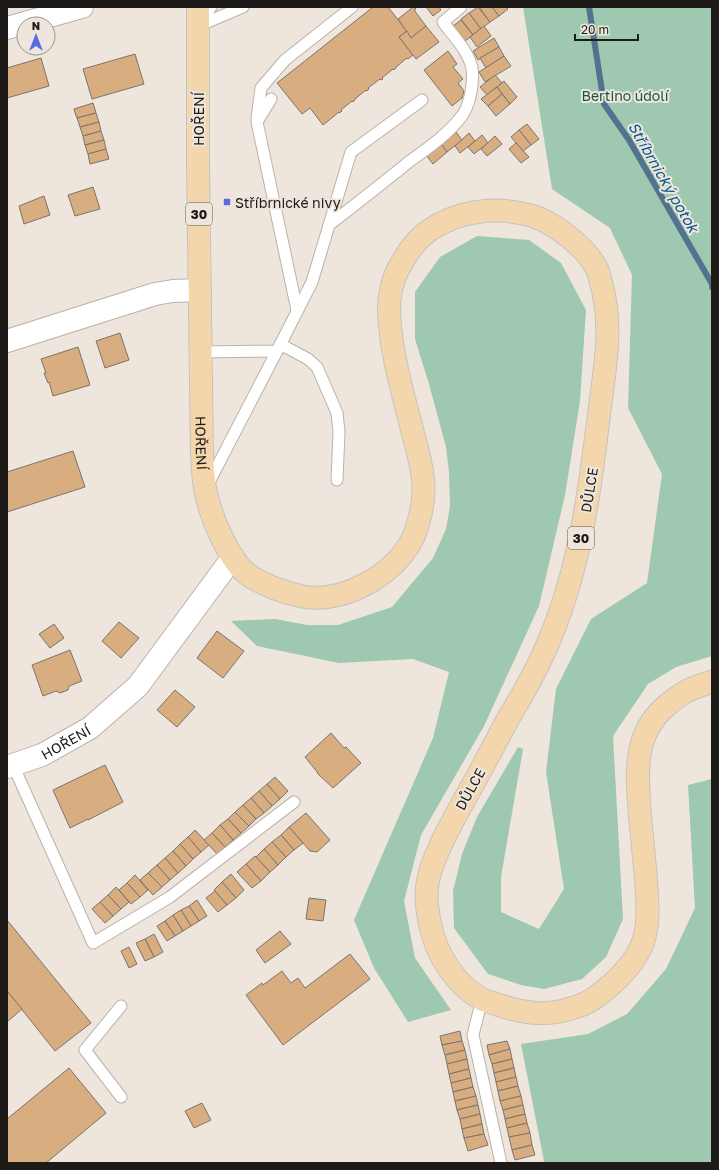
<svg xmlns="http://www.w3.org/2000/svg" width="719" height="1170" viewBox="0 0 719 1170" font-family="'Golos Text',sans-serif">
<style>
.green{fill:#9ec8b0}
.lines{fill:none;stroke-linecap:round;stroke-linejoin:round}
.stream{stroke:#52728d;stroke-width:6}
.building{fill:#d8ad80;stroke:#7c746c}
.lane-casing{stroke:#bab2aa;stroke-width:13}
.street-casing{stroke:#bab2aa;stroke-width:24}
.primary-casing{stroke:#c4c3c3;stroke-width:24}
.lane{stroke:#fff;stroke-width:11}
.street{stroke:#fff;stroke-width:22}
.primary{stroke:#f4d6ad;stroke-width:22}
.poi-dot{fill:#5a6be2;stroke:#eee5dc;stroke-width:1.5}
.labels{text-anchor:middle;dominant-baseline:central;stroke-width:4;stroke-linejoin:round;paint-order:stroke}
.shield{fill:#eee5dc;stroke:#5c5752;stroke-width:1}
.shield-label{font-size:13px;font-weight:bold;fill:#1d1a17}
.park-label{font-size:14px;fill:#105a3a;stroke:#eee5dc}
.street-label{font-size:14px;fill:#1d1a17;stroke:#eee5dc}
.poi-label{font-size:14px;fill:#1d1a17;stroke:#eee5dc;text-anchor:start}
.water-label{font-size:15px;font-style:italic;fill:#09588c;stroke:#eee5dc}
</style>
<rect width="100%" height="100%" fill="#eee5dc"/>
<g class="green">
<polygon points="523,7 712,7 712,656 676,667 648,684 613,736 623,919 606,957 582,979 544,989 521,985 488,974 454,928 453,891 462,854 477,817 518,747 523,749 501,877 501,912 539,929 564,889 546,772 556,689 591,619 647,583 662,474 628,408 632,275 610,228 552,189"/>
<polygon points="477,236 529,240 561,263 586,310 580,401 565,495 539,606 484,726 421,835 404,901 415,958 451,1010 408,1022 374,968 354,920 433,738 449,672 413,659 339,663 257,646 231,621 275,619 307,625 338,625 392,607 433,558 446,529 450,506 449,472 446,447 429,384 415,339 415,292 440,257"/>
<polygon points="712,779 712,1163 542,1163 544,1161 521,1044 588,1034 627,1014 666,969 695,908 688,785"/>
</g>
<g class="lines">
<polyline class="stream" points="589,7 604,104 629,140 712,284 712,287"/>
</g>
<g class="building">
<polygon points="373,7 388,7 407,31 399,37 413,55 408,59 407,58 396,67 396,68 394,70 393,69 382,78 383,79 381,80 380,79 368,88 369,89 367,91 366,90 355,99 355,100 353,102 352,101 341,110 342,111 339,113 339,112 323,125 310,108 302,114 277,83"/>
<polygon points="413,7 416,9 414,10 426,26 411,38 398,19"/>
<polygon points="426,7 439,7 441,10 433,16"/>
<polygon points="478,7 490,22 481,29 469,13"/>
<polygon points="479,7 492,7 499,16 490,22"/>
<polygon points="492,7 506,7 508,9 499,16"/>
<polygon points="469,13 481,29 473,35 461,19"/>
<polygon points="461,20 473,35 465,41 453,26"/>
<polygon points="426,26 439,42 416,59 399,37 407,31 411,38"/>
<polygon points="484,26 491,36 477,47 470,37"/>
<polygon points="494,38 499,47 478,60 473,51"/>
<polygon points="499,47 504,56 486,68 480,58"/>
<polygon points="448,51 457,64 453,67 463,79 458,83 464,91 462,98 452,106 424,70"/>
<polygon points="135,54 144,84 92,99 83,69"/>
<polygon points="504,56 511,66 485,82 479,72"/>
<polygon points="41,58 49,86 7,98 7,68"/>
<polygon points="495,75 502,83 487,95 480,87"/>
<polygon points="504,81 517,97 510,104 497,87"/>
<polygon points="497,87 502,94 488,106 481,99"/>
<polygon points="502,94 510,104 496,116 488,106"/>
<polygon points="93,103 96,113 77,118 77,116 76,116 74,109"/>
<polygon points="96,113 99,122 80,127 77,118"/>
<polygon points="99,122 101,131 83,136 80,127"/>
<polygon points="527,124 539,139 531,145 519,130"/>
<polygon points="519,130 531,145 523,151 511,137"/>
<polygon points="101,131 104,140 85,145 83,136"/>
<polygon points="456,132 462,140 447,152 441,144"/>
<polygon points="469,133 475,141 460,153 455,146"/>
<polygon points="482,135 488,143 474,154 468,147"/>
<polygon points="495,136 502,144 487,156 481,149"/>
<polygon points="104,140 106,149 88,154 85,145"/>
<polygon points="516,143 529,157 521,163 509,149"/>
<polygon points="441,144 447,152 433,164 426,155"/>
<polygon points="106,149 109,159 90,164 88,154"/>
<polygon points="93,187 100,209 75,216 68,195"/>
<polygon points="44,196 50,215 24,224 19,206"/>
<polygon points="120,333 129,360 105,368 96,341"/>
<polygon points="78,347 90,385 53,396 49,382 48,383 44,373 46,373 41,359"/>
<polygon points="73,451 85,487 7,512 7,472"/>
<polygon points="119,622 139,638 121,658 102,641"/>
<polygon points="54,624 64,638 50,648 39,634"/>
<polygon points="217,631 244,651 223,678 197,658"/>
<polygon points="70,650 82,681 69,686 68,690 60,693 56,691 43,696 32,665"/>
<polygon points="175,690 195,707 177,727 157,710"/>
<polygon points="331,733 344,748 346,747 361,763 333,788 317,773 318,773 305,757"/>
<polygon points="105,765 123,802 88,820 88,819 70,828 53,790"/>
<polygon points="275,777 288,791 280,799 267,784"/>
<polygon points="267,784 280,799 272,806 259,791"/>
<polygon points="259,791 272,806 264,813 251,798"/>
<polygon points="251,798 264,813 256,819 243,805"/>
<polygon points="243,805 256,819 249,826 235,812"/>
<polygon points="235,812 249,826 241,833 228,819"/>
<polygon points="306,813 330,840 317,852 310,851 289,827"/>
<polygon points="228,819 241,833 233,840 220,825"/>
<polygon points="220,825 233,840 225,847 212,833"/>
<polygon points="289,827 303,843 294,850 281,835"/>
<polygon points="195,830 209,845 201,852 188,837"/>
<polygon points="212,833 225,847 217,854 204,840"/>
<polygon points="281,835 294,850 286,857 272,842"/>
<polygon points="188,837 201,852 193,859 180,844"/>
<polygon points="272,842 286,857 278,865 264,849"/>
<polygon points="180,844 193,859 186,866 173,851"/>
<polygon points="264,849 278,865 270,872 256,857"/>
<polygon points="173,851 186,866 178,873 165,858"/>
<polygon points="255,856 270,872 261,881 246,864"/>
<polygon points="165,858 178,873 170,880 157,865"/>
<polygon points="246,864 261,881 252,888 237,872"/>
<polygon points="157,865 170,880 162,887 148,873"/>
<polygon points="148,873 162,887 153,895 140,880"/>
<polygon points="231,874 244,890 236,898 222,882"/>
<polygon points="135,875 148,890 140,897 127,883"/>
<polygon points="222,882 236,898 227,905 214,890"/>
<polygon points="127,883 140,897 131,904 119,890"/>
<polygon points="116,887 129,902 121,909 108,895"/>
<polygon points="215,891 227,905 218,912 206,898"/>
<polygon points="108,895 121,909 113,916 100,902"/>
<polygon points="309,898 326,900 323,921 306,919"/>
<polygon points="197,900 207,916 199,921 189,906"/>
<polygon points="100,902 113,916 105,923 92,909"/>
<polygon points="189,906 199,921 191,926 181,910"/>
<polygon points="181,910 191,926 183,931 173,915"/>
<polygon points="173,915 183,931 175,936 165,921"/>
<polygon points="7,920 91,1023 55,1051 7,991"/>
<polygon points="165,921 175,936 167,941 157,926"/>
<polygon points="280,931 291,944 265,963 256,950"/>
<polygon points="154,934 163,952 154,957 145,939"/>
<polygon points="145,939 154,957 145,961 136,943"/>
<polygon points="129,947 137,964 129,968 121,951"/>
<polygon points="350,954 370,979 283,1045 246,995 262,983 263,985 282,971 291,983 298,978 305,988"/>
<polygon points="7,991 22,1009 7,1022"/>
<polygon points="460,1031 462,1041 442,1045 440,1036"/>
<polygon points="462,1041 465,1050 445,1055 442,1045"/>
<polygon points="507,1041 510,1049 489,1055 487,1045"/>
<polygon points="510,1049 512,1059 492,1064 489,1055"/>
<polygon points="465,1050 467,1059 447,1064 445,1055"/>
<polygon points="467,1059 469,1069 449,1074 447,1064"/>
<polygon points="512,1059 514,1068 494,1073 492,1064"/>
<polygon points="69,1068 106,1113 46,1163 7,1163 7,1119"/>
<polygon points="514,1068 516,1077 496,1082 494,1073"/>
<polygon points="469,1069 471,1078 451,1083 449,1074"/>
<polygon points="516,1077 518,1086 498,1091 496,1082"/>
<polygon points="471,1078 473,1087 453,1092 451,1083"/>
<polygon points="518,1086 521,1096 500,1101 498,1091"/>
<polygon points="473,1087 476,1096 455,1101 453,1092"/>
<polygon points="476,1096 478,1105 457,1110 455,1101"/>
<polygon points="521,1096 523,1105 503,1110 500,1101"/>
<polygon points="202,1103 211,1120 194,1128 185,1111"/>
<polygon points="478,1105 480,1114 460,1119 457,1110"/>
<polygon points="523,1105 525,1114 505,1119 503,1110"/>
<polygon points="480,1114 482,1124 462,1129 460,1119"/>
<polygon points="525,1114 527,1123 507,1128 505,1119"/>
<polygon points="527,1123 530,1133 509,1137 507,1128"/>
<polygon points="482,1124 484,1134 464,1138 462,1129"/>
<polygon points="530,1133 532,1145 512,1150 509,1137"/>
<polygon points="484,1134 488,1145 468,1151 464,1138"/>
<polygon points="532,1145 535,1155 515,1160 512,1150"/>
</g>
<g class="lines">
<g class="lane-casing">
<g id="lane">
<polyline points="211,7 198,26 243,7"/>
<polyline points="271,99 257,122 297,310"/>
<polyline points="257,118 261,88 285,60 352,7"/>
<path d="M329,225c27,-21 54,-42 81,-64 18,-13 37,-26 51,-44 9,-11 13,-34 11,-49 -4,-18 -19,-32 -29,-46l18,-15"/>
<polyline points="280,344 308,359 317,367 337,413 339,432 337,480"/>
<polyline points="200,352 277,351 312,282 351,152 422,100"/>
<polyline points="207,486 277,351"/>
<polyline points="13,765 93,943 170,897 294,802"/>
<polyline points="482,999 473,1035 501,1163"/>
<polyline points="121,1006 85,1050 121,1097"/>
</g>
</g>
<g class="street-casing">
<g id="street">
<polyline points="7,28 82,7"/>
<polyline points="7,341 155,294 173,291 200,290"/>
<path id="s1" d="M7,767l35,-12 48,-27 48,-42 95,-129"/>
</g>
</g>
<g class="primary-casing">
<g id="primary">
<path id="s2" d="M198,7v157l4,292c1,10 1,21 3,32 4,24 22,69 41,85 8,7 19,11 28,15 10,4 20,7 31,9 41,5 87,-21 107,-57 3,-5 5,-14 7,-20 9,-31 3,-53 -5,-83 -8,-31 -17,-62 -22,-94 -2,-17 -5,-35 -1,-53 2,-10 6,-20 12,-29 8,-15 21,-29 37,-37 28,-15 62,-17 93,-8 21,7 54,32 64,53 2,3 2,6 3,10 13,41 6,84 0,127 -11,92 -22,183 -66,267 -8,16 -17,31 -26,46 -15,28 -30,57 -46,85 -12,22 -29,52 -34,77 -3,15 -1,28 2,43 6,30 25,61 53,76 3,1 7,2 10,3 33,12 60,15 93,0 9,-4 18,-12 26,-19 13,-12 25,-25 31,-42 7,-20 4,-43 3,-63 -2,-22 -4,-43 -6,-64 -3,-39 -8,-80 26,-109 15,-13 26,-19 46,-24"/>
</g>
</g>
<use href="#lane" class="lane"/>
<use href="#street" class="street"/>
<use href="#primary" class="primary"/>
</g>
<rect class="poi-dot" x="223" y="198" width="8" height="8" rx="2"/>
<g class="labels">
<g class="shield">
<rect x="186" y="203" width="26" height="22" rx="3"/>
<rect x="568" y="527" width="26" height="22" rx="3"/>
</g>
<g class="shield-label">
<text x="199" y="214">30</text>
<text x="581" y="538">30</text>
</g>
<g class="park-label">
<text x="625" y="95">Bertino údolí</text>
</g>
<g class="street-label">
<text transform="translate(198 119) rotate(-90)">HOŘENÍ</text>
<text stroke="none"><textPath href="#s2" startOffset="436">HOŘENÍ</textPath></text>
<text transform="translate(589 490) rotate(-81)">DŮLCE</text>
<text stroke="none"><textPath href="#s1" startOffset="64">HOŘENÍ</textPath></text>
<text transform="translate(470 789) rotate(-61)">DŮLCE</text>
</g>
<g class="poi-label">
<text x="235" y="202">Stříbrnické nivy</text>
</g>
<g class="water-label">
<text transform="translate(664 177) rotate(60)">Stříbrnický potok</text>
</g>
</g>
<rect width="719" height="1170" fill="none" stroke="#1d1a17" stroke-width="16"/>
<g transform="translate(36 36)"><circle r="19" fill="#eee5dc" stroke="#9a948d"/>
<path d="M0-3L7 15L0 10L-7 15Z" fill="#5a6be2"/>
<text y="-6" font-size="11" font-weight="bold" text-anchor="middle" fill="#1d1a17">N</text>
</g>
<path d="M575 34v6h63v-6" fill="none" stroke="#1d1a17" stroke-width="2"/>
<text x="581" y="34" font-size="12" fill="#1d1a17" stroke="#eee5dc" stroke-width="3" paint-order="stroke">20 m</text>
</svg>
